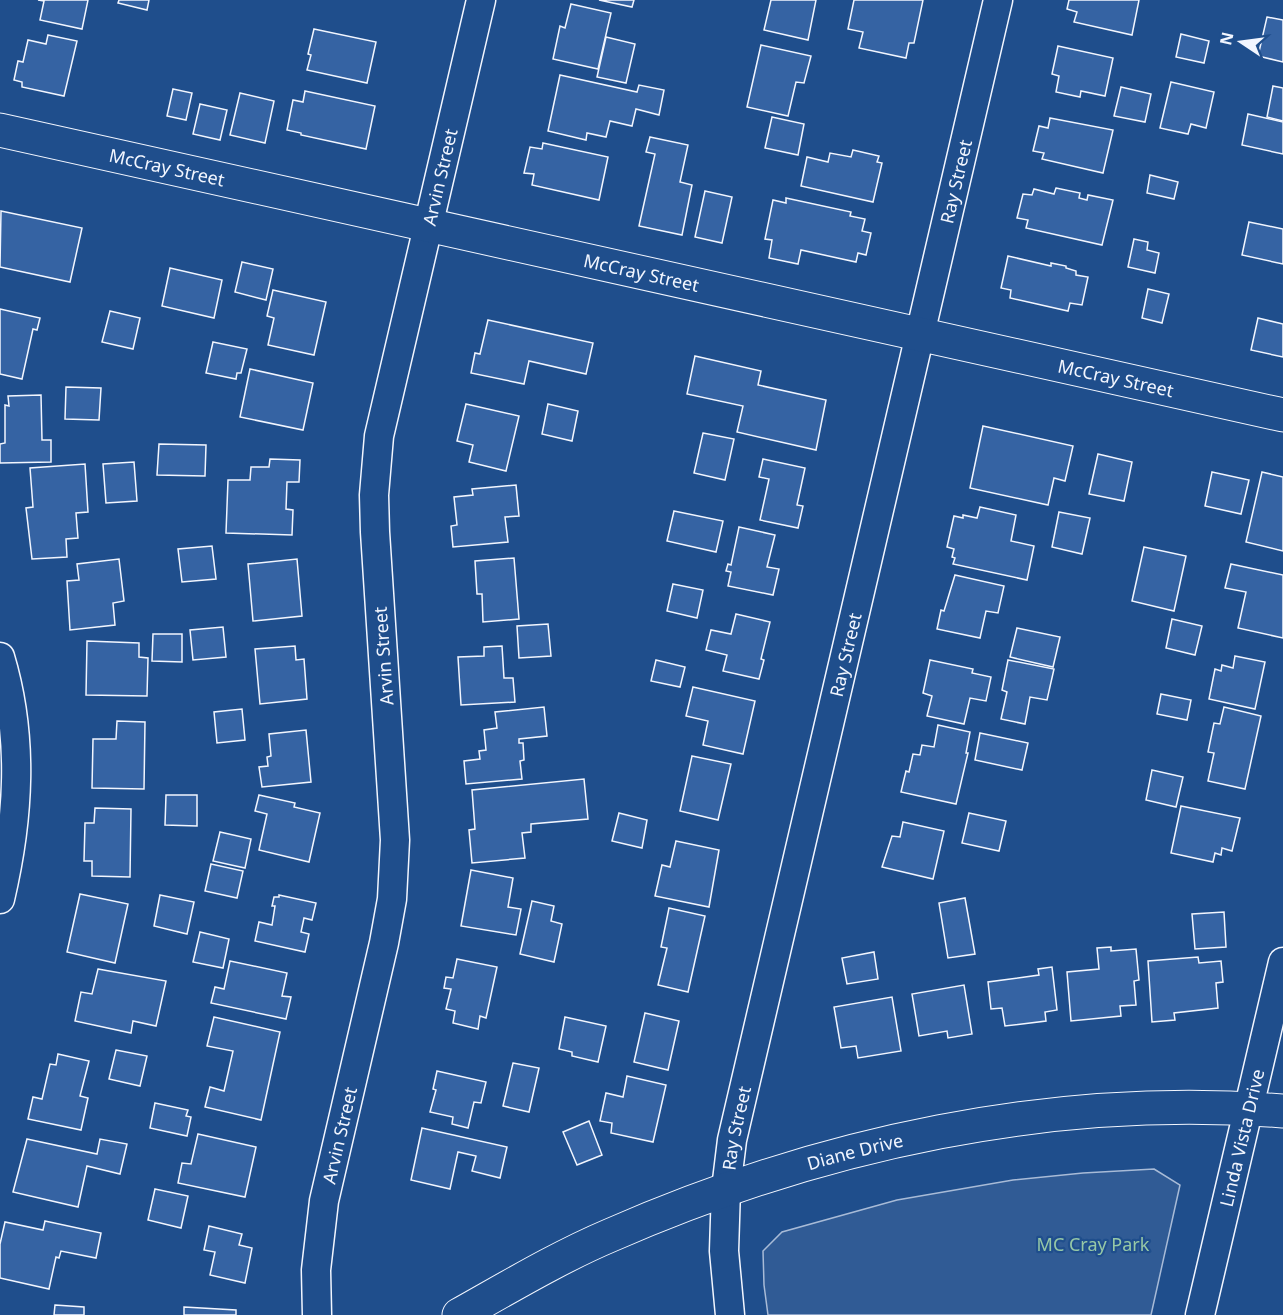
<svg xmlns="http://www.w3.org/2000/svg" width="1283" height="1315" viewBox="0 0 1283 1315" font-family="'Noto Sans',sans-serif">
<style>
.green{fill:#305b95;stroke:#a8bbd7;stroke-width:1.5}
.building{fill:#3563a3;stroke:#f2f6ff;stroke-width:1.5}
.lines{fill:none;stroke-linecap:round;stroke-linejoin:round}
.minor-casing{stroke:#f2f6ff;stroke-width:31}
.tertiary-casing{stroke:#f2f6ff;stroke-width:35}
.minor{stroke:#1f4e8c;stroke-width:28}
.tertiary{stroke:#1f4e8c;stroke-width:33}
.labels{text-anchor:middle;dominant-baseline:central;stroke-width:4.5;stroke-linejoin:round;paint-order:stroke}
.street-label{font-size:18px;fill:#f2f6ff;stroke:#1f4e8c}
.park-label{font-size:18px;fill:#97c8a6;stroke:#1f4e8c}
</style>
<rect width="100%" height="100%" fill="#1f4e8c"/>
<polygon class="green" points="1154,1169 1180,1185 1151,1315 768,1315 764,1285 763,1251 782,1232 897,1200 1013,1180 1083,1173"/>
<g class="building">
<polygon points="38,0 88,0 82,29 40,20 44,1"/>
<polygon points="119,0 149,0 147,10 118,3"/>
<polygon points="599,0 634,0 632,7"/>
<polygon points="771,0 816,0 808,40 764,30"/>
<polygon points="854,0 923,0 914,43 909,43 906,58 859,48 863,32 848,29"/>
<polygon points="1069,0 1139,0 1132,35 1074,22 1077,12 1067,9"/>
<polygon points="571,4 611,13 598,69 553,59 560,26 565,28"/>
<polygon points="1267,17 1283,20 1283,62 1258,56"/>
<polygon points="314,29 376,42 367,83 307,70 311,55 308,54"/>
<polygon points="1181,34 1209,41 1204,63 1176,57"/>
<polygon points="48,35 77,41 64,96 22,87 22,82 14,80 18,61 23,62 28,40 46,44"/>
<polygon points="606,37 635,44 626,83 597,77"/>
<polygon points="761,45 811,56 804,83 796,82 788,116 747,107"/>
<polygon points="1058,46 1113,58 1105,96 1081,91 1080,97 1056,92 1059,76 1052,74"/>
<polygon points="560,75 637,92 639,85 664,90 659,115 636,109 632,126 610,121 606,137 587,133 586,140 548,131"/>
<polygon points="1171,82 1214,92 1206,128 1191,124 1188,134 1160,128"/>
<polygon points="1273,86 1283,88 1283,121 1267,117"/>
<polygon points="1121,87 1151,94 1145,122 1114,116"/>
<polygon points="173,89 192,93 186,120 167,116"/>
<polygon points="305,91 375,106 366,149 301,135 301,133 287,130 293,100 303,102"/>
<polygon points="240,93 274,101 265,143 230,135"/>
<polygon points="200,104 227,110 220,140 193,134"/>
<polygon points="1248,114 1283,122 1283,154 1242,145"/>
<polygon points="772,117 804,124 798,155 765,148"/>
<polygon points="1050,118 1113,130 1103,173 1042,159 1044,153 1033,151 1039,126 1048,128"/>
<polygon points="650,137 688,145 680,182 692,185 682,235 639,226 655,154 646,152"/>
<polygon points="543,143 608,157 599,200 532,185 534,174 524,173 530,147 542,149"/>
<polygon points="853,150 879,156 877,162 882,163 873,202 801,186 807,157 828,162 830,153 851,157"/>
<polygon points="1150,175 1178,182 1174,199 1147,193"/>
<polygon points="1056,188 1080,193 1079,198 1087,200 1088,195 1113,200 1102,245 1026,228 1028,220 1017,218 1023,194 1032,195 1034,189 1054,194"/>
<polygon points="705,191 732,197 722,243 695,237"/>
<polygon points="786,198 851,212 850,216 865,219 862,231 871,233 866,255 858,253 856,262 801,250 798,264 769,258 772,240 765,239 773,200 786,203"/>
<polygon points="1,211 82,228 70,282 0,267"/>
<polygon points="1249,222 1283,229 1283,264 1242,255"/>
<polygon points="1134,239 1148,242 1147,250 1159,253 1155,273 1128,267"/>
<polygon points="1008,256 1051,266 1051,263 1066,266 1066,268 1076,271 1076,275 1088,277 1082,305 1070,303 1068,311 1010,298 1011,290 1001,288"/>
<polygon points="242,262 273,269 266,300 235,292"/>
<polygon points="170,268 222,280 214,318 162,306"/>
<polygon points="1148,289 1169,294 1162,323 1142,318"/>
<polygon points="273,290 326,302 314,355 268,345 274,318 267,316"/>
<polygon points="0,309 40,318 37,330 33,329 22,379 0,374"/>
<polygon points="110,311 140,318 133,349 102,342"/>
<polygon points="1258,318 1283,324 1283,357 1251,350"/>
<polygon points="488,320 593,343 586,374 529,361 524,384 471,373 475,353 480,354"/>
<polygon points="213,342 247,349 241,373 237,373 236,379 206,373"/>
<polygon points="695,356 761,371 758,385 826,400 816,450 737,432 743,406 687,394"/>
<polygon points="250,369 313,383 303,430 240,417"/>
<polygon points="66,387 101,388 99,420 65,419"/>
<polygon points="41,395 42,440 51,440 51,462 0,463 0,444 5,443 5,405 9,406 8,396"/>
<polygon points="466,404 519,416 506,471 469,462 473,445 457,441"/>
<polygon points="548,404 578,411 572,441 542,434"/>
<polygon points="983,426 1073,446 1065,481 1054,478 1048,505 970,488"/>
<polygon points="703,433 734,439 725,480 694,473"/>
<polygon points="159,444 206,445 205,476 157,475"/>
<polygon points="1098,454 1132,462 1124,501 1089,494"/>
<polygon points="270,459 300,460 299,482 287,482 286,509 293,510 292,535 226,533 228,480 250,480 251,467 269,467"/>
<polygon points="763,459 805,468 797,505 803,506 798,528 760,520 769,479 759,477"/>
<polygon points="134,462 137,501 106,503 103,464"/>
<polygon points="85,464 88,512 76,513 78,538 66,539 67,557 32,559 26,508 33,507 30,468"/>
<polygon points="1212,472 1249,480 1241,514 1205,506"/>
<polygon points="1262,472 1283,477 1283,551 1246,542"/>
<polygon points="516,485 519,516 505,517 508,542 453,547 451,526 457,525 454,497 473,495 472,489"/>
<polygon points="980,507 1016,515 1011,541 1034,546 1027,580 953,564 955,558 952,557 954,549 947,547 954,516 963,518 963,515 977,518"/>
<polygon points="674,511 723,521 716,552 667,541"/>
<polygon points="1059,512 1090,518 1082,554 1052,547"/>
<polygon points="739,527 775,535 767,567 779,569 773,595 728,586 731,572 726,571 728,564 731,565"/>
<polygon points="212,546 216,579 182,582 178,549"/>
<polygon points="1144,547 1186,556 1174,611 1132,601"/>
<polygon points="514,558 519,619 483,622 482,594 477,594 475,561"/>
<polygon points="119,559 124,601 113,603 115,625 70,630 67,581 79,580 77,564"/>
<polygon points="297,559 302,616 253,621 248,564"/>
<polygon points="1231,564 1283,575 1283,638 1238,628 1246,592 1225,588"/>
<polygon points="955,575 1004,586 998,613 986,611 980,638 937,629 941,610 944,611"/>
<polygon points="673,584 703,590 697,618 667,611"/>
<polygon points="736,614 770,622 761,659 764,660 759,679 723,671 727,655 706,650 711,630 731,634"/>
<polygon points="1172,619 1202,626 1195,655 1166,648"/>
<polygon points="548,624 551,656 519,658 517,626"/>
<polygon points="223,627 226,657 193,660 190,630"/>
<polygon points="1017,628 1060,637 1053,667 1010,657"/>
<polygon points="153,634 182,634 182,662 152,661"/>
<polygon points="87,641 139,643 139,657 148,658 147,696 86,695"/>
<polygon points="295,646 296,660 304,659 307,699 260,704 255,649"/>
<polygon points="502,646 504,678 513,678 515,702 461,705 458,657 484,656 484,647"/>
<polygon points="1235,656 1265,662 1255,709 1209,699 1215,669 1221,671 1222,665 1233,668"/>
<polygon points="656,660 685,667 680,687 651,681"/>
<polygon points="930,660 973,669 972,673 991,677 986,701 970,698 964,724 927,716 932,696 923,693"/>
<polygon points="1008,660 1054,669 1047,700 1030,697 1025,724 1001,719 1007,692 1002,690"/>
<polygon points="693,687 755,701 743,754 703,745 708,721 686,716"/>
<polygon points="1161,694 1191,700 1187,720 1157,714"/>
<polygon points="544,707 547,736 519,739 519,743 523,743 524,760 520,761 522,779 466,784 464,761 480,759 479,751 486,750 484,730 497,728 495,712"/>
<polygon points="1224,707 1261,716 1245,789 1208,781 1214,753 1208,752 1214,723 1220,724"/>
<polygon points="242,709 245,740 217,743 214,712"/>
<polygon points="117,721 145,722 144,789 92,788 93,739 116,739"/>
<polygon points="938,725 970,732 966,753 968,753 956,804 901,792 906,771 909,772 913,754 920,755 922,745 934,747"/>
<polygon points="306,730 311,782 262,787 259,767 268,766 267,757 271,756 269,734"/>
<polygon points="980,733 1028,743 1022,770 975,760"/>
<polygon points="692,756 731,764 718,820 680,811"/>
<polygon points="1152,770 1183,777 1176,807 1146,800"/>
<polygon points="584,779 588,819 531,824 531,832 522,833 525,858 472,863 469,830 475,829 472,790"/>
<polygon points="166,795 197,795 197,826 165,825"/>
<polygon points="259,795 295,803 294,807 320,813 309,862 259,850 267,814 255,811"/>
<polygon points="1181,806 1240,818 1232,851 1222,848 1221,855 1215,853 1213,862 1171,853"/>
<polygon points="95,808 131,809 130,877 92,876 92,861 84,861 85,823 94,823"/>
<polygon points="619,813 647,820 642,848 612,841"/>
<polygon points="969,813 1006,821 999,851 962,843"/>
<polygon points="903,822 944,831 933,879 882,867 892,836 900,837"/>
<polygon points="220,832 251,839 245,868 213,861"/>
<polygon points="676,841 719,850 709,907 655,896 662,865 670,867"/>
<polygon points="211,864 243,871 237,898 205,891"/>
<polygon points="471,870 513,878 508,907 521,909 516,935 461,926"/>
<polygon points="80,894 128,904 115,963 67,952"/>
<polygon points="160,895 194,902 187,934 154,926"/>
<polygon points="279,895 316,903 312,920 304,918 301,932 309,934 305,952 255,941 259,922 272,925 275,906 272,906 274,897 279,897"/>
<polygon points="965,898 975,954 948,958 939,903"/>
<polygon points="532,901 554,906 551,921 562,924 554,962 520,954"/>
<polygon points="669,908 705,916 688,992 658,985 667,948 661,947"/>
<polygon points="1224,912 1226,947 1195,949 1192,914"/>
<polygon points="200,932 229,939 223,968 193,962"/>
<polygon points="1111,947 1111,951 1136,949 1139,980 1134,981 1136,1005 1120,1006 1121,1016 1071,1021 1067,972 1099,969 1097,948"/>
<polygon points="874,952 878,979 847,984 842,958"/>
<polygon points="1198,957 1199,963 1221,961 1223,982 1216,983 1218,1008 1174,1013 1175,1020 1152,1022 1148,961"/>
<polygon points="457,959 497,967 486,1018 480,1016 478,1029 453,1023 455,1011 446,1009 451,989 444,988 446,977 453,978"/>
<polygon points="230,961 287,973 282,996 291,997 286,1019 211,1003 215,987 224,989"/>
<polygon points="1052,967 1057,1010 1045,1012 1046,1021 1005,1026 1002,1008 991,1009 988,982 1039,975 1038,969"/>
<polygon points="98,969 166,981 156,1026 133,1021 131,1033 75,1021 81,992 92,994"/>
<polygon points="964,985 972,1034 948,1038 947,1031 919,1036 912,994"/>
<polygon points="892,997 901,1051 858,1058 856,1046 841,1048 834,1007"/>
<polygon points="645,1013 679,1021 668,1070 634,1062"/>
<polygon points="214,1017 280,1032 261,1120 205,1107 210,1087 224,1091 233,1051 207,1046"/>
<polygon points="565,1017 606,1026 598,1062 572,1056 572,1052 559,1049"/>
<polygon points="116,1050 147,1056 140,1086 109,1079"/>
<polygon points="58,1054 89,1061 80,1096 88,1098 81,1130 28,1119 33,1097 42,1099 50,1064 56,1065"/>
<polygon points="513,1063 539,1068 529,1112 503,1106"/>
<polygon points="437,1071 486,1082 481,1103 474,1102 468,1128 452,1124 453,1117 430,1112 436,1090 433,1089"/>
<polygon points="627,1076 666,1085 653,1142 611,1133 612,1123 600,1121 606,1093 623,1097"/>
<polygon points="155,1103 188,1110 186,1116 191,1117 187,1136 150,1128"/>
<polygon points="589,1121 602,1155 577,1165 563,1132"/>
<polygon points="422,1128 507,1147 500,1178 472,1171 476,1156 458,1152 450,1189 411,1180"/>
<polygon points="198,1134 256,1147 245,1197 178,1183 182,1163 191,1164"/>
<polygon points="27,1139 97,1154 100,1139 127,1144 120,1174 87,1166 78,1207 13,1192"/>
<polygon points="155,1189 188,1196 181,1228 148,1220"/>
<polygon points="45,1221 101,1233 96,1258 61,1251 59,1258 56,1257 49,1289 0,1278 0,1244 5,1222 43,1230"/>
<polygon points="209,1226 242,1234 239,1245 252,1248 245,1283 210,1275 215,1252 204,1250"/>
<polygon points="55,1305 84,1307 84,1315 54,1315"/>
<polygon points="184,1307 236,1310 236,1315 184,1315"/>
</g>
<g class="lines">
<g class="minor-casing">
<g id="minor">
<path d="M0,657c24,80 19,161 0,242"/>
<path id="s1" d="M317,1315l-1,-45 8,-69 60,-258 8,-44 3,-59 -20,-308 -1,-37 5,-59 102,-436"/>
<path id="s2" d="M730,1315l-6,-64 2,-62 6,-49 266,-1140"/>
<path id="s3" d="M1200,1315l83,-353"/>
</g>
</g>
<g class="tertiary-casing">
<g id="tertiary">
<path id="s4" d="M0,130l1283,285"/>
<path id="s5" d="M459,1315c50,-28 100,-58 152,-80 210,-92 443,-142 672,-124"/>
</g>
</g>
<use href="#minor" class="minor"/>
<use href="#tertiary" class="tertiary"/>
</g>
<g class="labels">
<g class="street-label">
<text stroke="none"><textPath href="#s4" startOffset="171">McCray Street</textPath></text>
<text stroke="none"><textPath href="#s1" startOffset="1154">Arvin Street</textPath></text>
<text stroke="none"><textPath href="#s2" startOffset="1160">Ray Street</textPath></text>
<text stroke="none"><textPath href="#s4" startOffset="657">McCray Street</textPath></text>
<text stroke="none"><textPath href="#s4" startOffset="1143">McCray Street</textPath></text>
<text stroke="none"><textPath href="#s2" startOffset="674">Ray Street</textPath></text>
<text transform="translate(383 656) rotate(-94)">Arvin Street</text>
<text stroke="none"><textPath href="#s2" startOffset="188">Ray Street</textPath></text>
<text stroke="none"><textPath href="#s1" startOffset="182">Arvin Street</textPath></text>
<text stroke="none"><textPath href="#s3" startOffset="182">Linda Vista Drive</textPath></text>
<text stroke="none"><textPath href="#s5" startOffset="430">Diane Drive</textPath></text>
</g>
<g class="park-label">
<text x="1093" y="1244">MC Cray Park</text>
</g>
</g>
<g transform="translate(1241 42) rotate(283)" stroke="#1f4e8c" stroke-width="4.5" paint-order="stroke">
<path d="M0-4.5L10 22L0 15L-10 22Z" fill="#f2f6ff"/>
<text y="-9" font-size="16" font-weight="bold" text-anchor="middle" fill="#f2f6ff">N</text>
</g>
</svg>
